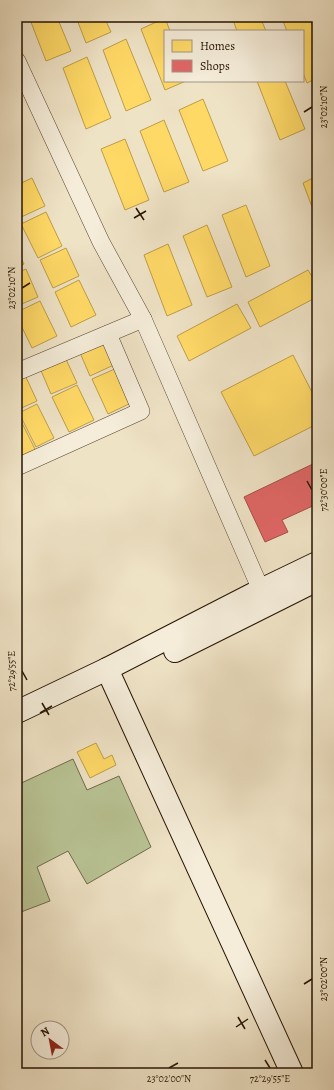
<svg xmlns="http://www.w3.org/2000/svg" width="334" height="1090" viewBox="0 0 334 1090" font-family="Alegreya,serif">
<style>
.green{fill:#b9c495;stroke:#6e6b4c}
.homes{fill:#ffd966;stroke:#bd9d48}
.shops{fill:#e06666;stroke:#a84d48}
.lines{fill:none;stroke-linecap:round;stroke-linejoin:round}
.street-casing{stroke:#574633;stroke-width:18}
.secondary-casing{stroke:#241202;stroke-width:24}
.street{stroke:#f5edda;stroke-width:17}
.secondary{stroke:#f5edda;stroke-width:22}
.ticks{fill:none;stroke:#241202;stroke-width:1.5}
.neatline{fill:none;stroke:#241202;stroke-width:1.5}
.ticks-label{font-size:10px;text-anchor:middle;fill:#241202}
</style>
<rect width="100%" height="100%" fill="#efe3c6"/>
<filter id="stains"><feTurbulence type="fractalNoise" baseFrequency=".005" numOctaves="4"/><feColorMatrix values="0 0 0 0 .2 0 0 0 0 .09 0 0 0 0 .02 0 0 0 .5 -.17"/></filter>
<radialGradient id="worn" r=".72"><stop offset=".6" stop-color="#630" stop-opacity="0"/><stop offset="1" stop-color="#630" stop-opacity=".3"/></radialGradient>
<polygon class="green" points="73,759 87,790 119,776 151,847 87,884 68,851 37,867 50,901 21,912 17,904 17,785"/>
<g class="homes">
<polygon points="29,17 57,17 71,51 46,61"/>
<polygon points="76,17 104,17 111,32 86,43"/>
<polygon points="123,17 137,17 125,22"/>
<polygon points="232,17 260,17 266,31 237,31"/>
<polygon points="293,17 309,17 317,36 317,78 307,83 303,73 303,31 287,31 283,21"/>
<polygon points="165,18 170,31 165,31 165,81 186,81 165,90 141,29"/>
<polygon points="126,39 151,100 126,111 103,50"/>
<polygon points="87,57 111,118 86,129 63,68"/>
<polygon points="257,81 285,81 305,129 280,140"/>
<polygon points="203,99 228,161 203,171 179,110"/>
<polygon points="164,120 189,182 164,192 140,131"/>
<polygon points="125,139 149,200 125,210 101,149"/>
<polygon points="317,176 317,220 303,183"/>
<polygon points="32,178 45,206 19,218 17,213 17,185"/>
<polygon points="246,205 270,266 246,277 222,215"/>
<polygon points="46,212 62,246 38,258 21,224"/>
<polygon points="207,225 232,287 207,297 183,236"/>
<polygon points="168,244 192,305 167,316 144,255"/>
<polygon points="66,248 79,276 53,288 40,260"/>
<polygon points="17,250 24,264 17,268"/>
<polygon points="26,269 38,297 17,306 17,273"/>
<polygon points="308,270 317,285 317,297 260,327 248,302"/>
<polygon points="79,280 96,315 71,327 55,292"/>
<polygon points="40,301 57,336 32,348 17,317 17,312"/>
<polygon points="237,304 251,328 189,361 177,336"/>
<polygon points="103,336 116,364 90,376 78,348"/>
<polygon points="64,355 77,383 51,394 39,366"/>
<polygon points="293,355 317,402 317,424 254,456 221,392"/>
<polygon points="117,368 133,402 108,414 92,379"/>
<polygon points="24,373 37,401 17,410 17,376"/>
<polygon points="77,385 94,420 69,432 52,397"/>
<polygon points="37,404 54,438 36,447 19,413"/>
<polygon points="21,421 36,451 17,461 17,423"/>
<polygon points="96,743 104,759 112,755 116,765 90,778 77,752"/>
</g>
<polygon class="shops" points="317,462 317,504 282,520 288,532 265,542 244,497"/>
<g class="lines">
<g class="street-casing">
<g id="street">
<polyline points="17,61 101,242 143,319 261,590"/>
<polyline points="17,372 143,319"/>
<polyline points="17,467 141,411 108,334"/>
</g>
</g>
<g class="secondary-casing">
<g id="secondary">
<polyline points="175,651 317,580"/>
<polyline points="107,669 292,1073"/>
<polyline points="17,712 107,669 261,590 317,563"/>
</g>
</g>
<use href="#street" class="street"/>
<use href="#secondary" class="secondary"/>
</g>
<path class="ticks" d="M304,112l8,-5M136,208l8,12M134,218l12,-7M22,288l8,-5M307,481l5,9M22,671l5,9M42,703l7,12M40,713l12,-7M304,984l8,-5M238,1017l7,12M236,1027l12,-8M265,1060l5,8M169,1068l9,-5"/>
<rect width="334" height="1090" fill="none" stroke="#efe3c6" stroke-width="44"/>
<rect x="164" y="30" width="140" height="52" fill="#f5edda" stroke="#a19584"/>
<rect x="172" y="40" width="20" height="12" fill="#ffd966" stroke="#a19584"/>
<text x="200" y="50" font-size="12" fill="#241202">Homes</text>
<rect x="172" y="60" width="20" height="12" fill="#e06666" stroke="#a19584"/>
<text x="200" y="70" font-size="12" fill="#241202">Shops</text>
<g transform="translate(50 1040) rotate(328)"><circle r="19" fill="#f5edda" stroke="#a19584"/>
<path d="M0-3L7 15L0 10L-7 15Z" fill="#8f2418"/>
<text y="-6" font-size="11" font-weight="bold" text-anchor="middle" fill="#241202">N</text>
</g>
<rect x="22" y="22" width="290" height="1046" class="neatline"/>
<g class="ticks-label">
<text transform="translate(323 107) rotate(-90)" y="4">23°02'10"N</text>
<text transform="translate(11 288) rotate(-90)" y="4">23°02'10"N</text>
<text transform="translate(323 490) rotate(-90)" y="4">72°30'00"E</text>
<text transform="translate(11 671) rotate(-90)" y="4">72°29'55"E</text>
<text transform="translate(323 979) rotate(-90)" y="4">23°02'00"N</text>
<text x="169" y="1082">23°02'00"N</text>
<text x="270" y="1082">72°29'55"E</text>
</g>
<rect width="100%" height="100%" filter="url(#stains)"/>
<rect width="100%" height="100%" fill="url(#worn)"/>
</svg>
